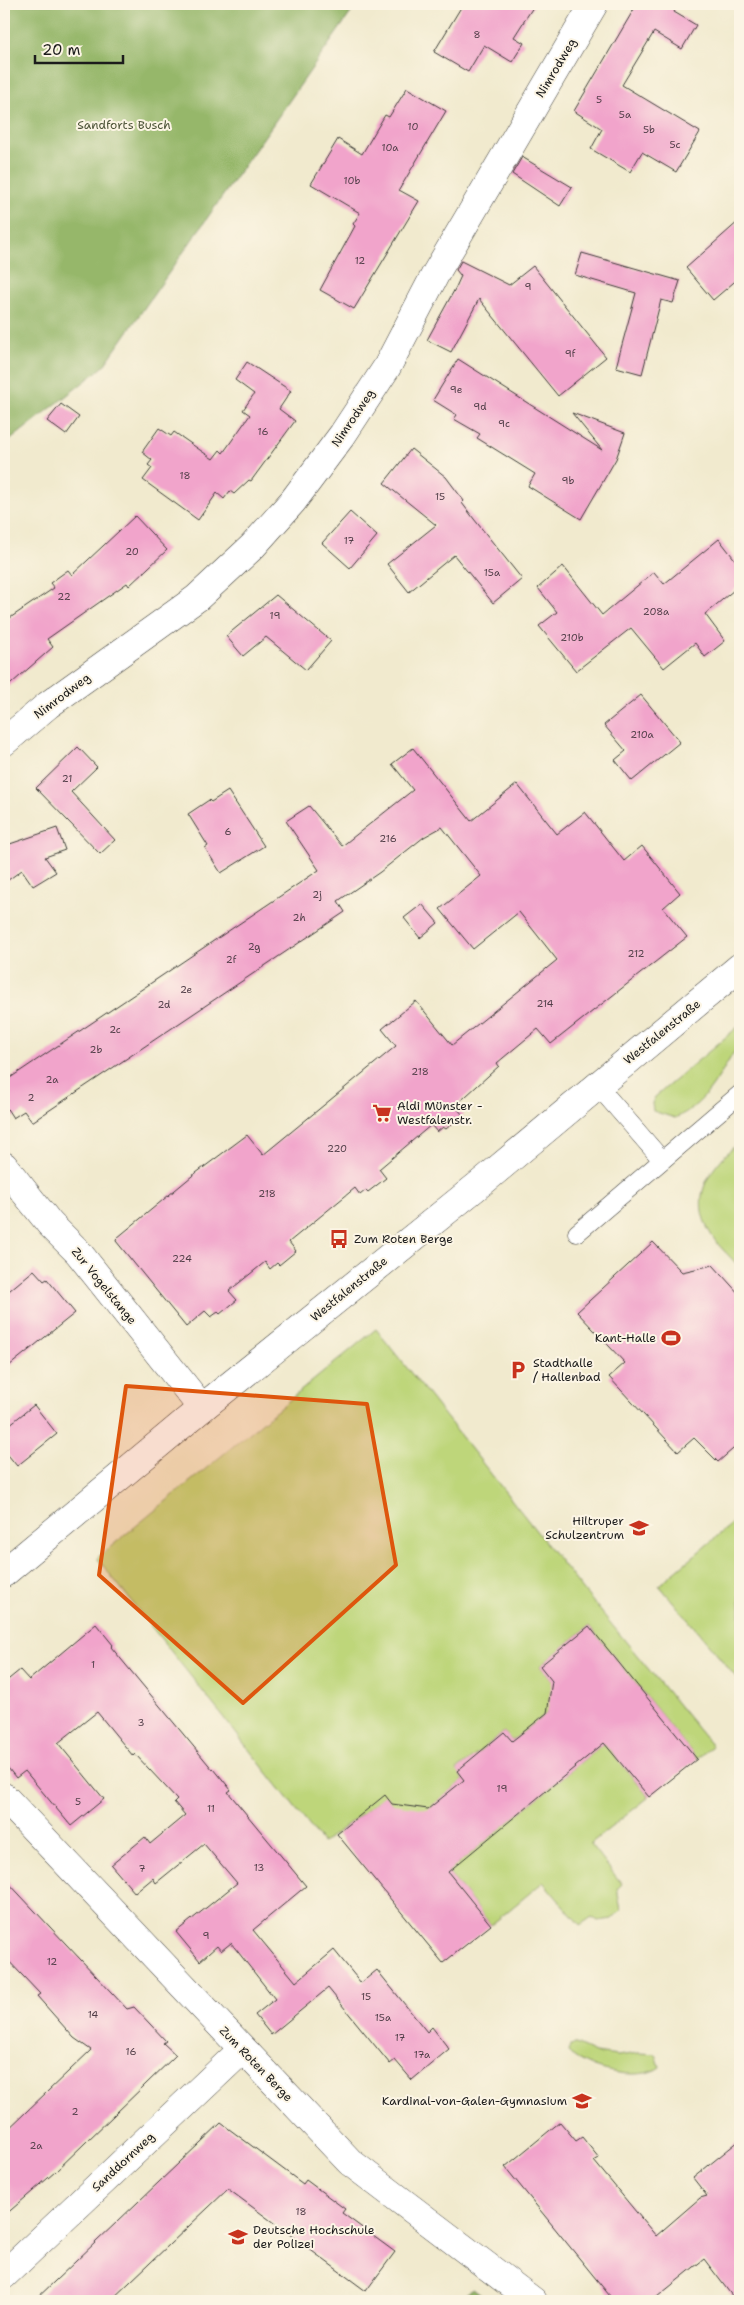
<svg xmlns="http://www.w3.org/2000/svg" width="744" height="2305" viewBox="0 0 744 2305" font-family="'Shantell Sans',sans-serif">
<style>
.green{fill:#bed67a;stroke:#6d794b}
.forest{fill:#96b76a;stroke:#596a43}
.building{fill:#f1a4cb}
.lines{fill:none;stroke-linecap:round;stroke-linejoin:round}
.service-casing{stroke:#3c3b37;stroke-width:19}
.minor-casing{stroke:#3c3b37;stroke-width:29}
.primary-casing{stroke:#3c3b37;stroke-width:29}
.service{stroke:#fff;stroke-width:18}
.minor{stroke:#fff;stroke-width:28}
.primary{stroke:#fff;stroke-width:28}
.marked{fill:#de560d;fill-opacity:0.2;stroke:#de560d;stroke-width:4;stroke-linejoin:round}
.labels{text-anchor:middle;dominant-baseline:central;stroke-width:4;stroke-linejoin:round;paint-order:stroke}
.number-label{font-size:10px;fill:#513e48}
.street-label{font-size:12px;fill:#1c1c1c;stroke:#fcf5e5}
.park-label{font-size:12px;fill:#4d5438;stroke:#fcf5e5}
.poi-label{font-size:12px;fill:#1c1c1c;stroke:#fcf5e5;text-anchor:start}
</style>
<rect width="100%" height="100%" fill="#fcf5e5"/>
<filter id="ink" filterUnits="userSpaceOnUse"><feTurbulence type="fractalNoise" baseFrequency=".02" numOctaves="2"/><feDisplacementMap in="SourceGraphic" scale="10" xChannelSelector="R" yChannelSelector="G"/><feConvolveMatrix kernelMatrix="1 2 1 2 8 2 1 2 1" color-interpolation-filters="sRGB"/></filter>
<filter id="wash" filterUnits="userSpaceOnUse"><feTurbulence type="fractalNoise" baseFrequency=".0096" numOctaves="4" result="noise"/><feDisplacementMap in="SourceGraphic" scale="20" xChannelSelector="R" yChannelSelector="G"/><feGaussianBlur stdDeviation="1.12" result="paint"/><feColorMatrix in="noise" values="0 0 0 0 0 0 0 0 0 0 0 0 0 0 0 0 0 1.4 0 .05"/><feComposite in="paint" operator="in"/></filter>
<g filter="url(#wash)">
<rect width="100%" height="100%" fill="#f1eace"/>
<g class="green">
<path d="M740,1025c0,5 2,15 0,19 -2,5 -7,8 -9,13 -16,26 -27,48 -56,61l-22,-7 -1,-8 3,-6z"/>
<path d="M740,1141v127c-8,-10 -19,-19 -26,-29 -28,-41 -5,-70 26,-98z"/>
<polygon points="376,1329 584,1591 712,1746 697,1759 589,1626 540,1666 558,1688 552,1709 512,1741 504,1732 457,1770 464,1780 425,1812 401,1815 385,1796 323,1843 97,1558"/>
<polygon points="740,1517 740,1682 659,1585"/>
<polygon points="604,1743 649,1797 590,1844 622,1884 617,1889 621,1910 612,1919 598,1921 592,1917 580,1925 543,1882 491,1925 448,1872"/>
<path d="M576,2044l19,9 23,3 20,-3 18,1 4,13c-21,16 -75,2 -92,-15l2,-7z"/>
</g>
<g class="forest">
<polygon points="4,4 357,4 103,367 4,445"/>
<polygon points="472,2288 489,2301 462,2301"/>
</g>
<g id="blocks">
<g class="building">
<polygon points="463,4 535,4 514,37 524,43 512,62 484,45 468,72 434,52"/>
<polygon points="637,4 678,4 674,12 696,25 682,49 654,32 622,85 700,132 676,172 642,152 630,172 591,149 602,129 574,111"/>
<polygon points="407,88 446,111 399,190 419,201 354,309 320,290 355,226 353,224 360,213 311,184 338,139 362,154 385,115 389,117"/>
<polygon points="522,157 572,187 560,206 512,174"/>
<polygon points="740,220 740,277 713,300 686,268"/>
<polygon points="582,253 680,281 673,303 661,300 642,374 616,367 636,293 575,275"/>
<polygon points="461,261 509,285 533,266 606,357 558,396 479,299 451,352 427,340 456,287 461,276 456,270"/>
<polygon points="458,359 602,450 572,413 625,433 616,459 581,519 528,486 535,474 477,438 480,434 454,419 457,415 433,400"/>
<polygon points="247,362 291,391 279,409 295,421 251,481 249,480 234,494 230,491 224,499 217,493 198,520 143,480 152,468 148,465 152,460 142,452 159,428 171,436 174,432 213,459 220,450 223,453 250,415 243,410 254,394 235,380"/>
<polygon points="61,404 79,417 66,435 47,421"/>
<polygon points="411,449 446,477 464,501 462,503 474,519 522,579 493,603 454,555 409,592 387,564 436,525 384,483"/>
<polygon points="350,512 377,536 350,568 322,543"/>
<polygon points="135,516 167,550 129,586 127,583 47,639 53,647 4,690 4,622 54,588 50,583 68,570 72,575"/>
<polygon points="719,539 740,566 740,585 705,614 725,641 705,657 695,643 664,668 631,628 576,671 539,626 557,612 538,588 563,566 602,615 654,572 664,584"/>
<polygon points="276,595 331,641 306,670 266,637 243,656 226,636"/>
<polygon points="641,695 680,742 632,781 615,760 626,751 604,725"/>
<polygon points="78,747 97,767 71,792 115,840 100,854 36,788"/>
<polygon points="413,748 471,821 517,784 557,834 585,812 624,861 642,846 680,893 663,908 687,937 551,1044 538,1029 497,1063 499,1066 455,1106 463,1115 446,1129 443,1127 437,1132 431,1125 379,1169 386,1178 368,1192 366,1190 360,1195 355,1188 289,1242 296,1251 279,1265 277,1263 270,1269 265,1262 229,1291 237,1300 220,1314 218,1312 211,1317 205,1311 186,1327 116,1241 117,1238 192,1176 247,1135 263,1155 396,1046 382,1029 416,1001 452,1045 557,960 519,912 473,949 440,909 481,876 442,827 424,837 380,872 338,901 345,912 32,1122 24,1111 13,1118 4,1104 4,1082 319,870 286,821 309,806 342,846 413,790 392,764"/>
<polygon points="228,791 264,846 221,873 205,848 208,846 188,814 209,800 211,802"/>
<polygon points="57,828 65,850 45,857 56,872 33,886 22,870 4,883 4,846"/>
<polygon points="422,904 438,923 420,938 404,918"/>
<polygon points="653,1242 682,1272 713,1265 740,1295 740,1443 718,1462 694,1438 678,1452 609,1377 625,1363 577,1312"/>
<polygon points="34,1270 44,1281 47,1279 75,1313 4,1370 4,1295"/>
<polygon points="34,1405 57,1434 17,1466 4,1450 4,1429"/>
<polygon points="96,1624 113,1645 111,1647 213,1770 214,1769 231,1790 228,1792 306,1886 253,1930 296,1982 334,1950 361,1983 377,1970 427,2032 432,2027 449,2049 412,2080 395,2060 390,2064 328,1988 271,2035 255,2015 275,1999 231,1943 221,1951 217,1946 200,1961 176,1932 237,1883 204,1844 156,1883 153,1878 135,1893 111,1865 145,1837 150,1844 185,1815 174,1802 177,1799 135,1754 133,1756 97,1712 58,1743 104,1799 71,1826 25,1771 16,1778 4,1763 4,1683 20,1670 29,1680"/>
<polygon points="589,1626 697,1759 649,1797 604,1743 448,1872 491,1925 443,1963 337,1834 385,1795 392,1804 428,1809 464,1780 457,1771 504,1732 512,1741 547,1713 552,1681 540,1666"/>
<polygon points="4,1878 127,2009 134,2007 166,2041 163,2043 176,2055 55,2172 4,2216 4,2133 91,2050 74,2038 37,1996 40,1994 4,1956"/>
<polygon points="560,2122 576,2141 582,2137 599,2158 594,2161 656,2236 700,2198 707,2196 693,2178 740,2140 740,2301 736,2301 704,2259 652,2301 614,2301 505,2167"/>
<polygon points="221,2123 303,2184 306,2180 345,2209 342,2213 395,2252 366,2291 228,2189 110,2301 34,2301"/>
</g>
</g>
</g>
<g filter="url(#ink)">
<use href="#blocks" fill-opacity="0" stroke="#3c3b37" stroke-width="1"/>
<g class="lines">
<g class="service-casing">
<g id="service">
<polyline points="597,1085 662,1160"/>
<polyline points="577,1233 740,1094"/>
</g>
</g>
<g class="minor-casing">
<g id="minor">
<polyline points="4,742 48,705 197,598 252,547 293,501 343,434 387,367 436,273 594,4"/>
<polyline points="4,1166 50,1224 78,1252 202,1408"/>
<polyline points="4,1797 350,2162 533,2301"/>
<polyline points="4,2275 242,2050"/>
</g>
</g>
<g class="primary-casing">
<polyline id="primary" points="4,1573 202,1408 486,1179 740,967"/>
</g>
<use href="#service" class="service"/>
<use href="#minor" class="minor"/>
<use href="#primary" class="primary"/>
</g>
</g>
<path class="marked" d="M126,1386l241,18 29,161 -153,138 -144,-128z"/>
<defs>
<g id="supermarket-bare" transform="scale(1.5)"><path d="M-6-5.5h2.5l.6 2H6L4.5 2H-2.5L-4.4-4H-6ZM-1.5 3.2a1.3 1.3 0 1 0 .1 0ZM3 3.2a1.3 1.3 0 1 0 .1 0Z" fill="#c8321e" stroke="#fcf5e5" stroke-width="2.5" paint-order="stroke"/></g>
<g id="bus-bare" transform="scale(1.5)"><path d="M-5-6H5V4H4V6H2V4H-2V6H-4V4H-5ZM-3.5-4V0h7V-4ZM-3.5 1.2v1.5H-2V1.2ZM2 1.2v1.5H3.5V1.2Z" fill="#c8321e" stroke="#fcf5e5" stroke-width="2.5" paint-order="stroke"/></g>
<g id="stadium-bare" transform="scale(1.5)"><path d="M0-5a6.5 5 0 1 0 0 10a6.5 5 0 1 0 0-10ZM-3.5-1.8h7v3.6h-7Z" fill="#c8321e" stroke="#fcf5e5" stroke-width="2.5" paint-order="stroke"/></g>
<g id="parking-bare" transform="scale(1.5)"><path d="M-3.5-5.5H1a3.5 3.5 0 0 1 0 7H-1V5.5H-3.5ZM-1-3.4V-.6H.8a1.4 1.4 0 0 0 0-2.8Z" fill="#c8321e" stroke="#fcf5e5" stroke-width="2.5" paint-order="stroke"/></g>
<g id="school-bare" transform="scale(1.5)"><path d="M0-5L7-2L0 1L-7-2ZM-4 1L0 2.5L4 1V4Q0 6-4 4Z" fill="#c8321e" stroke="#fcf5e5" stroke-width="2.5" paint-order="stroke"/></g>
<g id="university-bare" transform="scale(1.5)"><path d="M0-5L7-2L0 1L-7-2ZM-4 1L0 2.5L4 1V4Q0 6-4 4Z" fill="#c8321e" stroke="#fcf5e5" stroke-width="2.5" paint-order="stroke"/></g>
</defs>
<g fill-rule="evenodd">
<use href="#supermarket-bare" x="382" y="1113"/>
<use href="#bus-bare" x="339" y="1239"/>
<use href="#stadium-bare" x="671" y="1338"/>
<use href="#parking-bare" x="518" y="1370"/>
<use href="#school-bare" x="639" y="1528"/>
<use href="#school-bare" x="582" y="2101"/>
<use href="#university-bare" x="238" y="2237"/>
</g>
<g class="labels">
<g class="number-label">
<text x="477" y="34">8</text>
<text x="599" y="99">5</text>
<text x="625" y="114">5a</text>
<text x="413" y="126">10</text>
<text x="649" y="129">5b</text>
<text x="675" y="144">5c</text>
<text x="390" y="147">10a</text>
<text x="352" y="180">10b</text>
<text x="360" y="260">12</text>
<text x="528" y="286">9</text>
<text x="570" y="353">9f</text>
<text x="456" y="389">9e</text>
<text x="480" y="406">9d</text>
<text x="504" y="423">9c</text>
<text x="263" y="431">16</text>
<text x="185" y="475">18</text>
<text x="568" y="480">9b</text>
<text x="440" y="496">15</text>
<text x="349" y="540">17</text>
<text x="132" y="551">20</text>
<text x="492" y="572">15a</text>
<text x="64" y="596">22</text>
<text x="656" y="611">208a</text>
<text x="275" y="615">19</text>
<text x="572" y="637">210b</text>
<text x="642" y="734">210a</text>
<text x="67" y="778">21</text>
<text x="228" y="831">6</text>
<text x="388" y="838">216</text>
<text x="317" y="894">2j</text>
<text x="299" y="917">2h</text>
<text x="254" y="946">2g</text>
<text x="636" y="953">212</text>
<text x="231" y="959">2f</text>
<text x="186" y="989">2e</text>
<text x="545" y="1003">214</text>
<text x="164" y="1004">2d</text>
<text x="115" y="1029">2c</text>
<text x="96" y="1049">2b</text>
<text x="420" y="1071">218</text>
<text x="52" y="1079">2a</text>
<text x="31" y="1097">2</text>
<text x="337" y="1148">220</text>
<text x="267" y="1193">218</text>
<text x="182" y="1258">224</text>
<text x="93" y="1664">1</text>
<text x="141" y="1722">3</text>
<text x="502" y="1788">19</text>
<text x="78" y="1801">5</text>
<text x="211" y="1808">11</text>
<text x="259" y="1867">13</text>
<text x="142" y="1868">7</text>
<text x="206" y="1935">9</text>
<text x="52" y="1961">12</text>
<text x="366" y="1996">15</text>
<text x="93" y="2014">14</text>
<text x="383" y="2017">15a</text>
<text x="400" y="2037">17</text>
<text x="131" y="2051">16</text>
<text x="422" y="2054">17a</text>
<text x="75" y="2111">2</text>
<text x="36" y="2145">2a</text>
<text x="301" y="2211">18</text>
</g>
<g class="street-label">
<text transform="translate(556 68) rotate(-59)">Nimrodweg</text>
<text transform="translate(353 418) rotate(-56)">Nimrodweg</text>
<text transform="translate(62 696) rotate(-37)">Nimrodweg</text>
<text transform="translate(662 1032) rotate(-39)">Westfalenstraße</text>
<text transform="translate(104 1286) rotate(51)">Zur Vogelstange</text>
<text transform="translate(349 1289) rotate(-39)">Westfalenstraße</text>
<text transform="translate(256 2064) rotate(46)">Zum Roten Berge</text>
<text transform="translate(123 2162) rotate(-43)">Sanddornweg</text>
</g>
<g class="park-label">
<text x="124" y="125">Sandforts Busch</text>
</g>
<g class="poi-label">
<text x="397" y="1106">Aldi Münster -<tspan x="397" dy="14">Westfalenstr.</tspan></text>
<text x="354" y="1239">Zum Roten Berge</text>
<text x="656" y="1338" text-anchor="end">Kant-Halle</text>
<text x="533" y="1363">Stadthalle<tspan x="533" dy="14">/ Hallenbad</tspan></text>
<text x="624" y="1521" text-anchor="end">Hiltruper<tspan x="624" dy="14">Schulzentrum</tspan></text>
<text x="567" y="2101" text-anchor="end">Kardinal-von-Galen-Gymnasium</text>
<text x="253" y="2230">Deutsche Hochschule<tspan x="253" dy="14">der Polizei</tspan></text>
</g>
</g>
<rect width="744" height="2305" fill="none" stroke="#fcf5e5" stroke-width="20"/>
<path d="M35 55v8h88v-8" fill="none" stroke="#1c1c1c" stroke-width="2.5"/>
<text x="42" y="55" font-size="15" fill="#1c1c1c" stroke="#fcf5e5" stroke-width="4" paint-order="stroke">20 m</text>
</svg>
